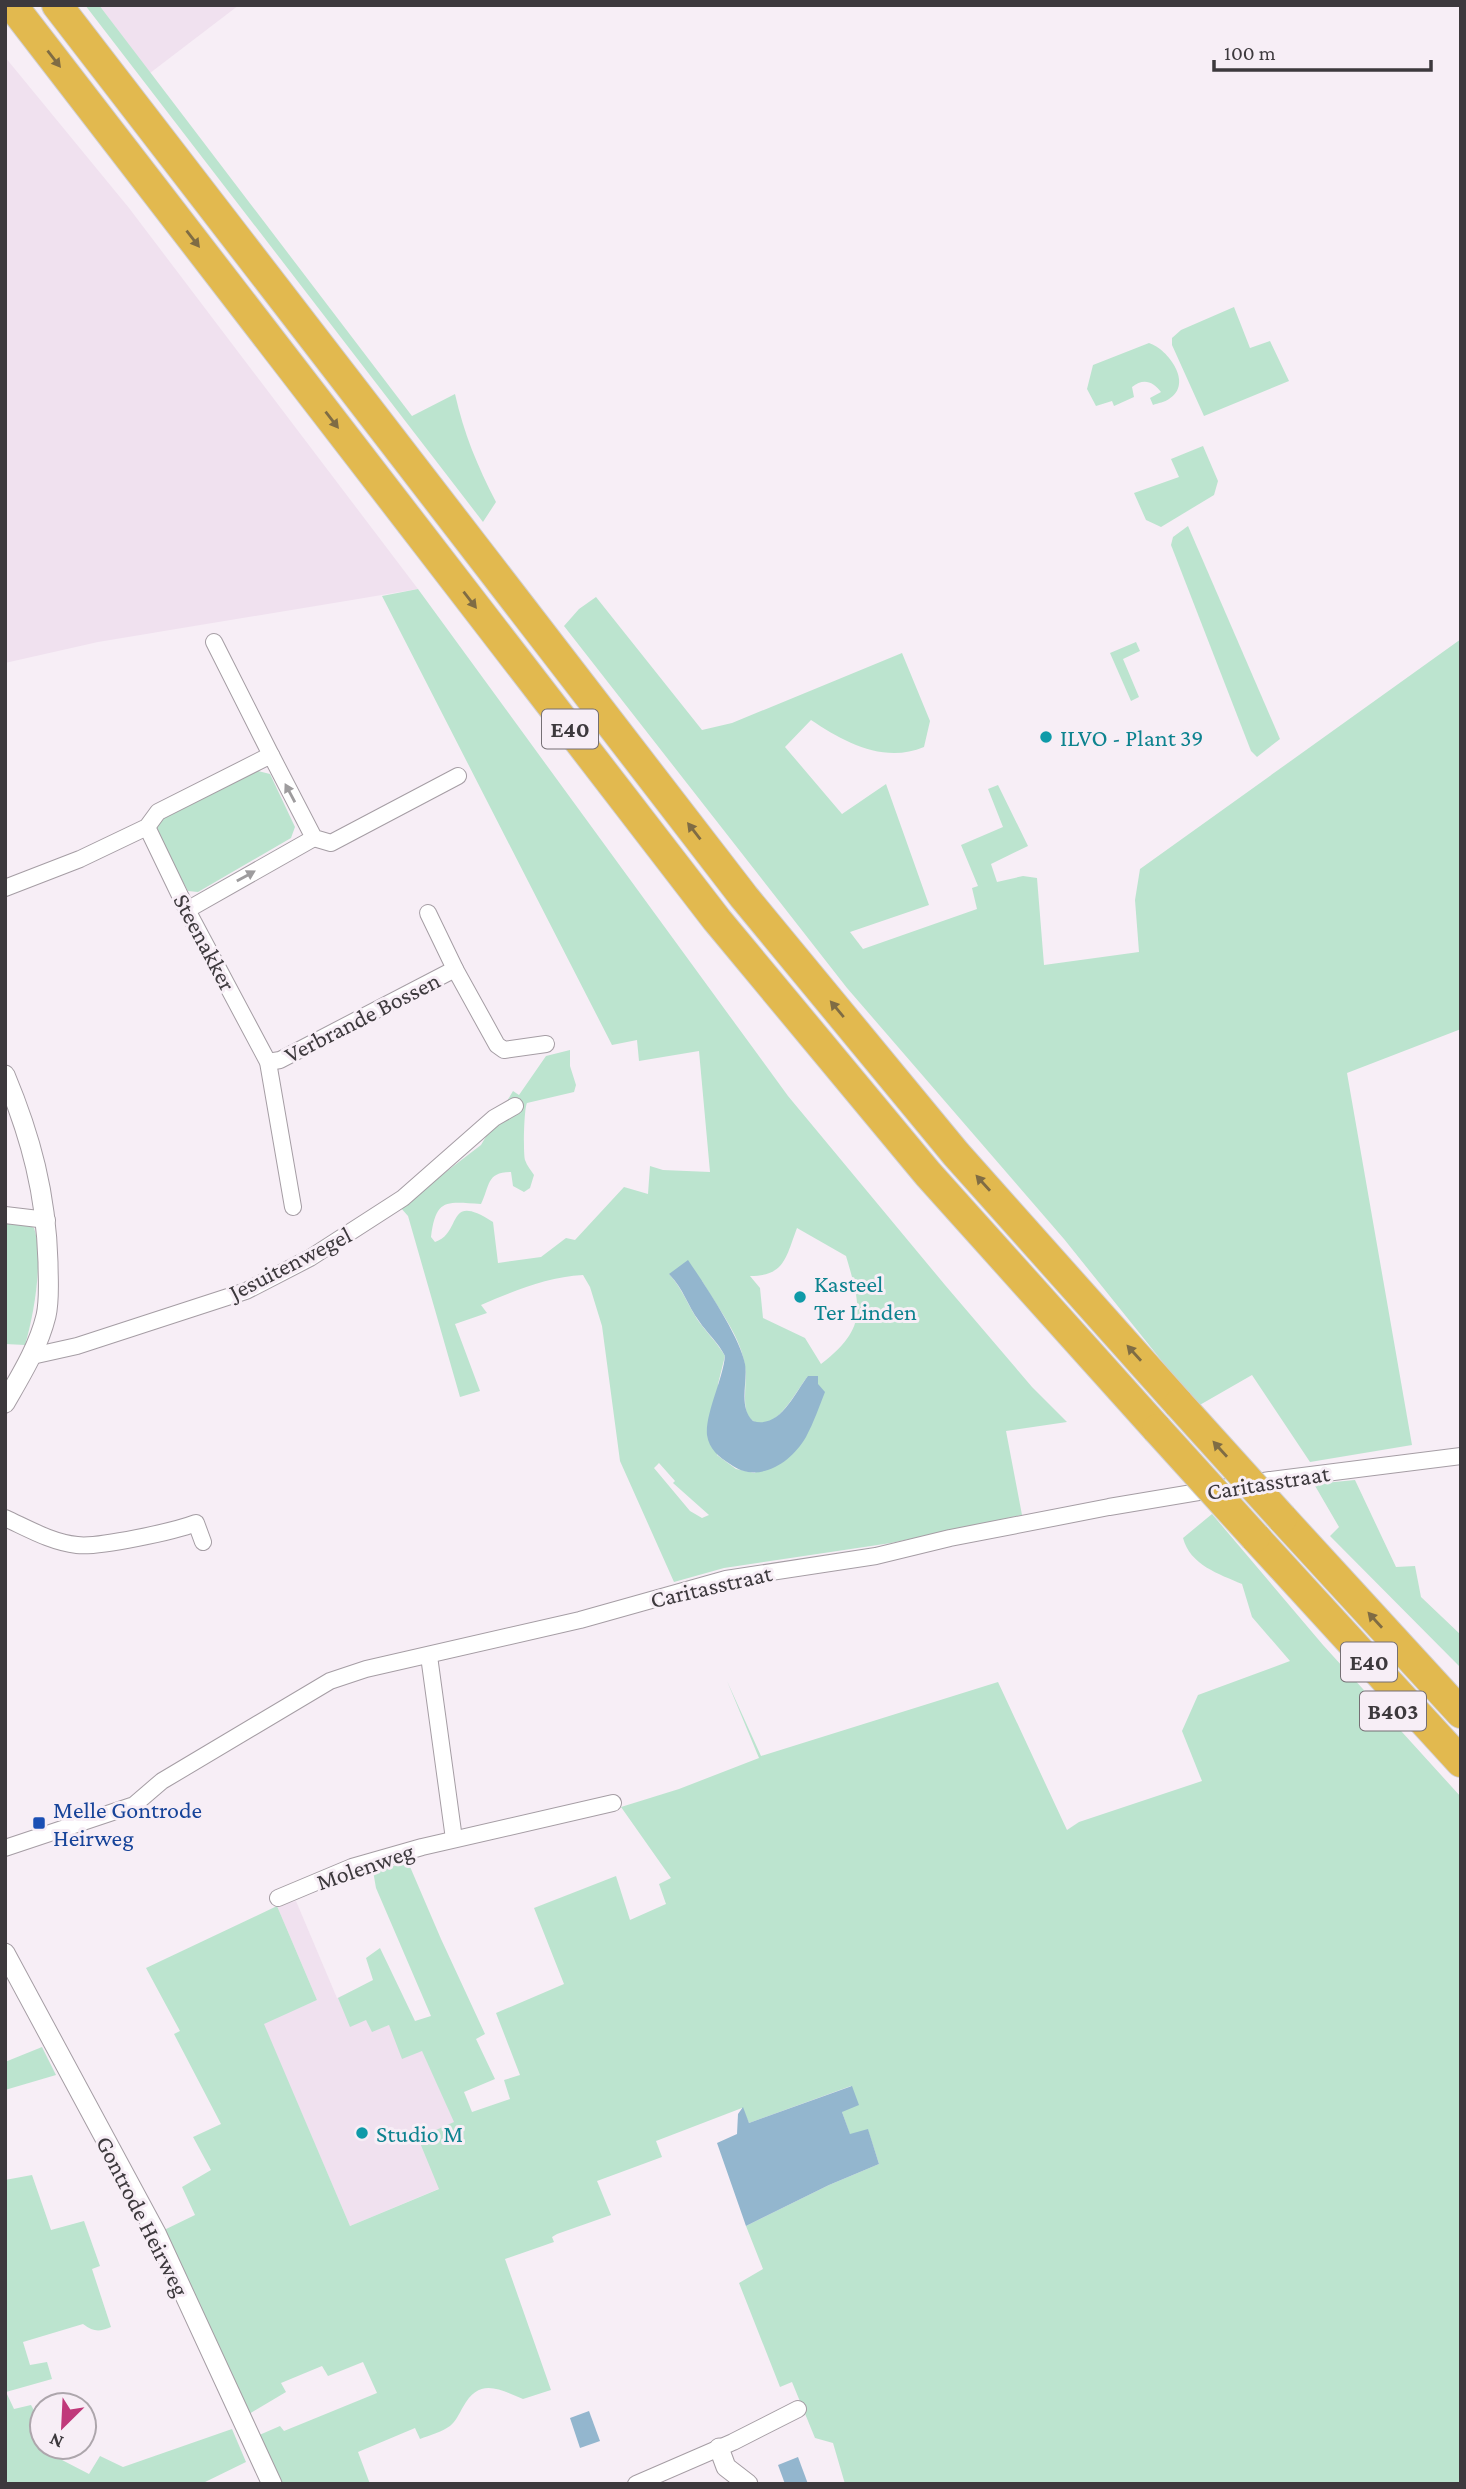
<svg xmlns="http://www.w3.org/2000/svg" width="1466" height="2489" viewBox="0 0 1466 2489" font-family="'Crimson Pro',serif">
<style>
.built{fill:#f0e1ef}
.green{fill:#bce4cf;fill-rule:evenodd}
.water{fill:#93b6ce}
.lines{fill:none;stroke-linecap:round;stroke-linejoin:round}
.minor-casing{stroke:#a59da4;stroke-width:18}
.tertiary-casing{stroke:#a59da4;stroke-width:21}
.motorway-casing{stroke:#d0cfd0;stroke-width:32}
.minor{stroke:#fff;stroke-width:16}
.tertiary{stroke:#fff;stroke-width:19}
.motorway{stroke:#e2b94f;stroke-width:30}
.motorway-bridge-casing{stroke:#d0cfd0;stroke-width:32;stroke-linecap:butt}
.motorway-bridge{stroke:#e2b94f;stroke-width:30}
.oneway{fill:#7f6c44}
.oneway2{fill:#9e9c9e}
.culture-dot{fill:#0f9aa8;stroke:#f7eef6;stroke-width:2.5}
.transit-dot{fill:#1a4fb4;stroke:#f7eef6;stroke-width:2.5}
.labels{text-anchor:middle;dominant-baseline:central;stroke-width:6;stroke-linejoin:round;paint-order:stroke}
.shield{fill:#f7eef6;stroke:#756f74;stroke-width:2}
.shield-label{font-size:23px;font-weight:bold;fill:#3d393d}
.culture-label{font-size:24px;fill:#0d838f;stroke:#f7eef6;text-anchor:start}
.street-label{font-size:24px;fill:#3d393d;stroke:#f7eef6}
.transit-label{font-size:24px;fill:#164399;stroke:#f7eef6;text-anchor:start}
</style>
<rect width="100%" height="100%" fill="#f7eef6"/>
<g class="built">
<polygon points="99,5 239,5 150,73"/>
<polygon points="5,57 129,208 418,589 98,642 5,663"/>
<polygon points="296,1901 337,1998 354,1990 372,2031 389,2025 422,2050 453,2119 474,2174 350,2226 263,2023 317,2000 277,1906"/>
</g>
<g class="green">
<path d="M85,5h14l313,411 43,-22c9,40 22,71 41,108l-13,20z"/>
<polygon points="1234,307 1250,348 1270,341 1289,381 1204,416 1172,345 1172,338 1181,330"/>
<path d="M1149,343c19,6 45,41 20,56 -4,3 -11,4 -16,6l-3,-7 11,-6c-8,-11 -18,-14 -29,-5l2,10 -20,9 -2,-5 -16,5 -9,-17 6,-24z"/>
<polygon points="1203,446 1218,481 1214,495 1161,527 1146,520 1134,493 1179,477 1171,459"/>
<polygon points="1188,526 1280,739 1257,757 1251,751 1171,545 1173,537"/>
<path d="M418,589l370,507 157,189 87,102 35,35 -61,9 16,84 -131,28 -167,25 -50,14 -54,-121 -18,-135 -12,-39 -7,-12c-36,2 -69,16 -102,30l6,8 -32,11 25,67 -20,6 -52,-181 -8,-9 81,-62 32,-54 6,4 27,-39 24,-6v16l6,19 -2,7 -47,11c-3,5 -4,51 -2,57 2,6 6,10 9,15l-4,13 -6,4 -11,-6 -2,-14c-25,0 -21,14 -30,32 -35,-2 -45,-6 -50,33l4,5c28,-9 10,-51 58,-20l5,41 43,-6 25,-19 9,2 49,-53 24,7 2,-28 13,4 47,2 -11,-121 -60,10 -2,-21 -25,5 -230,-449zM797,1228l49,28c15,51 22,72 -25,108l-16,-26 -42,-20 -3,-30 -10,-12c35,0 36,-19 47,-48zM669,1274l33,7c14,24 37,53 42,80 4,16 -1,33 2,49 1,5 4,10 9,12 22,10 42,-33 53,-46l-53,97 -19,-4 -19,-14 1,-71 7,-28c-8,-14 -19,-24 -28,-37 -10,-16 -15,-31 -28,-45zM659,1463l16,18 -2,2 36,32 -7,3 -12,-7 -36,-43z"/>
<path d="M596,597l106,133 30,-7 170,-70 28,68 -6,26c-40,17 -80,-5 -113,-27l-26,27 57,67 44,-30 43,121 -79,27 13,17 114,-40 -5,-21 6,-2 -17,-41 42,-18 -15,-38 10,-4 30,61 -37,18 6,18 26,-6 14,2 7,87 95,-13 -4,-52 5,-31 321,-230v390l-114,44 65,372 -102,17 -58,-87 -54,31 -134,-167 -217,-251 -283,-362 15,-17z"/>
<polygon points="1136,642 1140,651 1123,659 1139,697 1131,701 1110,653"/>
<polygon points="258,771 270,774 295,827 291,838 198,892 188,891 155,830 158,820"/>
<path d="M5,1222l23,3 6,3c10,29 0,87 -9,117l-20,-1z"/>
<polygon points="1355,1480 1396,1567 1415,1566 1421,1597 1461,1635 1461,1668 1330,1536 1339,1527 1314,1484"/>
<path d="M1212,1514l111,131 138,152v687h-616l-12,-41 -18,-5 -23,-56 -12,5 -41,-104 24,-14 -17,-43 83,-41 50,-21 -11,-34 -18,5 -8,-23 9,-26 -102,37 -7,-15 -86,33 6,16 -65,24 14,34 -54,19 -5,3 2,5 -49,17 46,131 -28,9c-26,-11 -44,-21 -60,8 -4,7 -7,14 -13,19 -8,6 -20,9 -30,13l-5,-11 -57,24 12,32h-89l-24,-48 23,-10 4,5 93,-38 -14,-31 -35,14 -6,-10 -41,17 5,9 -37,22 -87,-183 33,-16 -13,-28 29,-17 -18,-33 28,-13 -47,-90 6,-3 -34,-63 131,-62 40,94 -53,24 86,202 89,-37 -21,-51 36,-16 -32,-71 -20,8 -13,-34 -17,7 -6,-12 -16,7 -12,-29 35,-18 -7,-22 14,-10 35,73 16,-5 -55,-128 -3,-17 35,-9 33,77 44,95 -9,5 19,40 -31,13 8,20 38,-13 -6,-19 16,-5 -24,-62 68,-29 -30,-76 82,-32 14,44 36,-16 -7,-20 12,-6 -50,-71 58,-18 80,-31 -32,-77 34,75 237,-74 69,148 12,-8 123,-41 -20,-50 16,-36 92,-34 -38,-44 -10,-33c-23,-10 -52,-19 -59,-46z"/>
<polygon points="42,2047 56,2075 5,2090 5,2062"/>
<path d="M32,2175l19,55 33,-9 16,45 -8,3 19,58c-12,5 -17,5 -28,-3l-60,18 7,23 17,-3 5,17 -46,13 8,17 17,-4 11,20v22h13l7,13 27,14 11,-18 23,11 109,-38 14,33 -45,22h-196v-304z"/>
</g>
<g class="water">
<path d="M688,1260c17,25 52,77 57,104 3,18 -7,43 8,57 27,8 41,-27 55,-45h10v8l7,8c-6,15 -11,30 -19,45 -15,26 -48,48 -76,27 -11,-7 -21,-15 -23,-29 -2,-21 16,-56 18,-79 -7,-14 -18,-23 -26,-35 -12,-16 -15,-32 -30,-47z"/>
<polygon points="852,2086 859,2105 842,2112 850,2134 868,2129 879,2164 829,2185 746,2226 717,2143 737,2134 738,2114 743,2107 749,2123"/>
<polygon points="589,2411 600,2441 580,2448 570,2418"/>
<polygon points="798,2457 808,2484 785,2484 778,2465"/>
</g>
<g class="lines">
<g class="minor-casing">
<g id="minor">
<polyline points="214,642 271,755"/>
<polyline points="147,827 187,910 268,1062 293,1207"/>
<polyline points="5,888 80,859 147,827 158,812 271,755 314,838 331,843 458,776"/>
<polyline points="187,910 314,838"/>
<polyline points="428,913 455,969"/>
<polyline points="268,1062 280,1060 455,969 497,1045 504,1050 546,1044"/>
<polyline points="5,1215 47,1220"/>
<polyline points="32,1356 77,1346 246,1291 310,1258 403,1198 494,1118 515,1106"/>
<path d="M5,1518c24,11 46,24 72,27 21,3 98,-14 119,-22l7,19"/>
<polyline points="429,1656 454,1839"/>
<polyline points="5,1848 134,1805 162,1781 330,1681 366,1669 580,1620 726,1579 876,1556 950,1538 1109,1507 1270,1480 1461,1456"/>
<polyline points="278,1898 352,1867 422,1847 613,1803"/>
<polyline points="636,2484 733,2442 798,2409"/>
</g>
</g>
<g class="tertiary-casing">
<g id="tertiary">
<path d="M5,1075c26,62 41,119 43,187 0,18 2,36 -2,54 -8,32 -25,59 -41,87"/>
<polyline points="5,1953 156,2233 272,2484"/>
<polyline points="719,2448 726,2467 748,2484"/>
</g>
</g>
<g class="motorway-casing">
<g id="motorway">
<polyline points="12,5 717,920 928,1174 1157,1429"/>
<polyline points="57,5 744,897 956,1154 1179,1404"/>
<polyline points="1282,1518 1461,1713"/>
<polyline points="1255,1537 1461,1762"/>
</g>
</g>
<use href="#minor" class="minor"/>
<use href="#tertiary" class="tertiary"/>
<use href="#motorway" class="motorway"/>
<g class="motorway-bridge-casing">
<g id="motorway-bridge">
<polyline points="1179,1404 1282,1518"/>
<polyline points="1157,1429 1255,1537"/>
</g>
</g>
<use href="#motorway-bridge" class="motorway-bridge"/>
</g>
<defs><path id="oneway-solid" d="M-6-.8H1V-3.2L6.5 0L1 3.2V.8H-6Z" transform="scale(1.75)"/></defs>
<g class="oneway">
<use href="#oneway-solid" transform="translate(54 59) rotate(52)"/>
<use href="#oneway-solid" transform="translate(193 239) rotate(52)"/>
<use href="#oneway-solid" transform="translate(332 420) rotate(52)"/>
<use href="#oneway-solid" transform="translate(470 600) rotate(52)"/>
<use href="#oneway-solid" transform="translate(694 831) rotate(-128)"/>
<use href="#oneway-solid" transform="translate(837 1009) rotate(-130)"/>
<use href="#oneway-solid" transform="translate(983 1183) rotate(-132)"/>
<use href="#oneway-solid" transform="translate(1134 1353) rotate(-132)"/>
<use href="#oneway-solid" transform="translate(1220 1449) rotate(-132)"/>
<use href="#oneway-solid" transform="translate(1375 1620) rotate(-132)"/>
</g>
<g class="oneway2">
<use href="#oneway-solid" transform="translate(290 793) rotate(-118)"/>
<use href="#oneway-solid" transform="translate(246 876) rotate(-29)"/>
</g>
<g class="culture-dot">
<circle cx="1046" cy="737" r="7"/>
<circle cx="800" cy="1297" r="7"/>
<circle cx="362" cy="2133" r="7"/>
</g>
<rect class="transit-dot" x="32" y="1816" width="14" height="14" rx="3.5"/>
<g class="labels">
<g class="shield">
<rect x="542" y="709.5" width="56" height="39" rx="5"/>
<rect x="1341" y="1642.5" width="56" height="39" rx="5"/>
<rect x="1360" y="1691.5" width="66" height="39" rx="5"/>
</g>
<g class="shield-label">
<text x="570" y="729">E40</text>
<text x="1369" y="1662">E40</text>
<text x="1393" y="1711">B403</text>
</g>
<g class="culture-label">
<text x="1060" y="737">ILVO - Plant 39</text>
<text x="814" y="1283">Kasteel<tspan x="814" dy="28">Ter Linden</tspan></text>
<text x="376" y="2133">Studio M</text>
</g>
<g class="street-label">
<text transform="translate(205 942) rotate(62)">Steenakker</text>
<text transform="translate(362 1017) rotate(-27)">Verbrande Bossen</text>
<text transform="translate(290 1263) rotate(-27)">Jesuitenwegel</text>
<text transform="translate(1268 1482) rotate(-9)">Caritasstraat</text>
<text transform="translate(711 1586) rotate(-13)">Caritasstraat</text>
<text transform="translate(365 1866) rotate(-19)">Molenweg</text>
<text transform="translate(143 2216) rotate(63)">Gontrode Heirweg</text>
</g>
<g class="transit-label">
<text x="53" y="1809">Melle Gontrode<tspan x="53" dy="28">Heirweg</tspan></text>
</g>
</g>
<rect width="1466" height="2489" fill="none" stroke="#3d393d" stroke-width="14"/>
<g transform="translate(63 2426) rotate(204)"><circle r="33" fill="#f7eef6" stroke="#ada6ac" stroke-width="2"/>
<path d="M0-5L12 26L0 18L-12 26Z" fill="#c0397a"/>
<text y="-10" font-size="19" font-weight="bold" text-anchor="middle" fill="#3d393d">N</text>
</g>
<path d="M1214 60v10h217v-10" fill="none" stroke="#3d393d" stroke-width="3.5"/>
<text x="1224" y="60" font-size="21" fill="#3d393d" stroke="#f7eef6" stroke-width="5" paint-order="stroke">100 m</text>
</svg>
